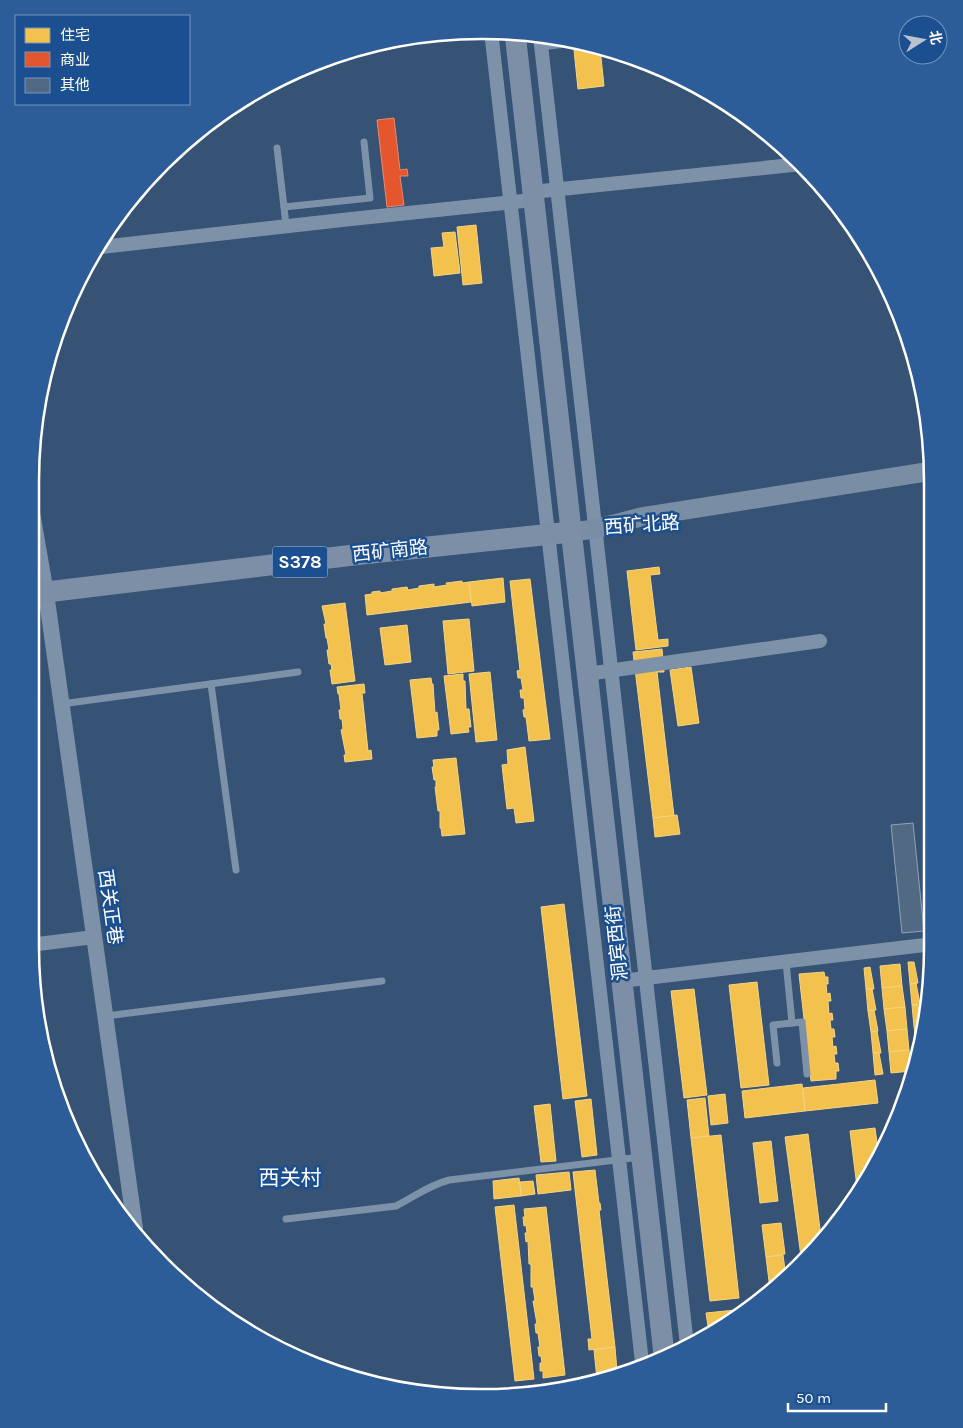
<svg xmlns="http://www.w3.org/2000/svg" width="963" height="1428" viewBox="0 0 963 1428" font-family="Karla,'Noto Sans SC',sans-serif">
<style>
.homes{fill:#f2c14e;stroke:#f6d483}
.shops{fill:#e4572e;stroke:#ec896d}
.building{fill:#526984;stroke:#92a2b6}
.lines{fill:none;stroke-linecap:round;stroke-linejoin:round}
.service{stroke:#7d92a8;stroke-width:7}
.minor{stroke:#7d92a8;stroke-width:14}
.tertiary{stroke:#7d92a8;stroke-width:16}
.secondary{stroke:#798da4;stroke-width:19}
.primary{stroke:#7d8ea7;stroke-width:21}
.labels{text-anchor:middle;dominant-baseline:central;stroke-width:5;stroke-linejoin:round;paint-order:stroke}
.shield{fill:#1b4f8f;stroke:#bbcadd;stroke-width:1}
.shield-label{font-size:18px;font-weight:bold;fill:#fff}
.street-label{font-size:19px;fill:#fff;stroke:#1b4f8f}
.quarter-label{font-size:21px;fill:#fff;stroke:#1b4f8f}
.rim{fill:none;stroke:#fff;stroke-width:2.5}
</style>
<rect width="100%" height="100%" fill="#365274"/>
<g class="homes">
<polygon points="600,48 604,86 578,89 574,50"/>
<polygon points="476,225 482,283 463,285 457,227"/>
<polygon points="455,232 460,273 434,276 431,248 444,247 442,233"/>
<polygon points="659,567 660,574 650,575 658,640 668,639 668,646 636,650 627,571"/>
<polygon points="503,578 505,602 472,606 469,582"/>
<polygon points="530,579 550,739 529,741 526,717 524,717 523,710 525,709 524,698 521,698 520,690 523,690 521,678 518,678 517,671 520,670 510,581"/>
<polygon points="462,581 462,583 469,582 471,602 367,615 365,595 372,594 372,592 380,591 380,593 392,591 392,589 407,587 408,590 419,588 419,586 434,584 434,587 447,585 446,583"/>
<polygon points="345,603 355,681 332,684 330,670 332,670 331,664 329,664 327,650 329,650 327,638 326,638 324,624 326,624 322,606"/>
<polygon points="469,619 474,671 448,674 443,621"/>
<polygon points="407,625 411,662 385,665 380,628"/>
<polygon points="662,649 664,672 657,672 674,816 653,818 633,652"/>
<polygon points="691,667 699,723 678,726 670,670"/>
<polygon points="490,672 497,740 476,742 469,674"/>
<polygon points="463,674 463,681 465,681 466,709 469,709 471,727 468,727 469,732 451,734 444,676"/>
<polygon points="431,678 432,684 433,684 435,713 437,712 439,730 437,730 437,736 417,738 410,680"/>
<polygon points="364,684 365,693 362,693 368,751 371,750 372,759 345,762 344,755 346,755 341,730 343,729 342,719 340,719 339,710 341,710 339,694 338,694 337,687"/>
<polygon points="525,747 534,821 516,823 514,808 507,809 502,765 508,764 507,750"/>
<polygon points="456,758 465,834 442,836 441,828 440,828 440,811 438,811 435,787 436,787 436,780 434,780 432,767 434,767 433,760"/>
<polygon points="677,815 680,834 655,837 653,818"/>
<polygon points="564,904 587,1096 563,1099 541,907"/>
<polygon points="932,960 930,982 926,982 924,961"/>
<polygon points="908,962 914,962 918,983 910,984"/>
<polygon points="900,964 902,986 882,988 880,966"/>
<polygon points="870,967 874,989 866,989 864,968"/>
<polygon points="824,972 825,977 828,977 828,984 826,984 827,994 830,993 831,1001 828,1001 829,1014 832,1013 833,1020 830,1020 831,1029 834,1029 835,1037 832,1037 833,1047 836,1046 837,1054 834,1054 835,1063 838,1063 839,1071 836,1071 836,1079 811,1081 799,974"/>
<polygon points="757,982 769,1085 741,1088 729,985"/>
<polygon points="916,983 920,1004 912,1005 910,984"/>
<polygon points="902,986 905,1007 884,1009 882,988"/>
<polygon points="694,989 707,1095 684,1098 671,991"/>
<polygon points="866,989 872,989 876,1010 868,1011"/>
<polygon points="912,1005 918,1005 922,1026 914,1027"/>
<polygon points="905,1007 907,1029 887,1031 884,1009"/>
<polygon points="874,1010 878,1031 871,1032 868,1011"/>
<polygon points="921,1026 923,1038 920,1048 917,1048 914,1027"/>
<polygon points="907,1029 909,1050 889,1052 887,1031"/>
<polygon points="877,1031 881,1053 873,1053 871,1032"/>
<polygon points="909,1050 911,1071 891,1073 889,1052"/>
<polygon points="873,1053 879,1053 883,1074 875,1075"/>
<polygon points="875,1080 878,1103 805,1111 803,1088"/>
<polygon points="802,1084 805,1111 745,1118 742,1091"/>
<polygon points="725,1094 728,1123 711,1125 708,1096"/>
<polygon points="705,1098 709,1136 691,1138 687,1100"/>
<polygon points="591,1099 597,1155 582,1157 575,1101"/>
<polygon points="550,1104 556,1161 541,1162 534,1106"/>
<polygon points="875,1128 879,1157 857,1187 850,1131"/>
<polygon points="808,1134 821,1237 802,1264 785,1137"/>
<polygon points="721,1135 739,1298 710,1301 691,1138"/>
<polygon points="771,1141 778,1201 760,1203 753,1143"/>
<polygon points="595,1170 599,1203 600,1203 601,1210 599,1210 615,1347 589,1350 588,1339 592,1339 573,1172"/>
<polygon points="569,1172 571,1190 538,1194 536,1175"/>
<polygon points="519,1178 521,1196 494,1199 493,1181"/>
<polygon points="533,1181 535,1194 521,1196 520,1182"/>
<polygon points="514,1205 534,1379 515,1381 495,1207"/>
<polygon points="546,1207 565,1375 543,1378 543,1371 540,1371 540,1363 542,1363 541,1356 539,1356 538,1347 540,1347 538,1333 536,1333 535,1324 537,1324 533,1301 535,1301 533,1287 531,1287 531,1264 529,1264 528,1241 526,1242 525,1233 527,1233 526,1225 524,1226 523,1217 525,1217 524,1209"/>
<polygon points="781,1223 785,1254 766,1257 762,1225"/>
<polygon points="783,1255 786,1277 770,1289 766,1257"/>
<polygon points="745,1309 714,1333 709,1333 706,1313"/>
<polygon points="615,1347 617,1371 597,1379 594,1350"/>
</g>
<polygon class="shops" points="394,118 400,170 407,169 408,176 400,176 404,205 387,207 377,120"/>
<polygon class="building" points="913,823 924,931 902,933 891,825"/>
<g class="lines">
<g class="service">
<polyline points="541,47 582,42"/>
<polyline points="277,148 284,207 370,198 364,142"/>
<polyline points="284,207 286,226"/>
<polyline points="211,684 236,870"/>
<polyline points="61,704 298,672"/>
<polyline points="786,962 792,1023"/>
<polyline points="106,1016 382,981"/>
<polyline points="777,1063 773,1025 802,1022 807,1074"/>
<path d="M286,1219l110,-13c20,-10 31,-20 53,-26l192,-23"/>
</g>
<g class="minor">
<polyline points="491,31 642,1362"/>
<polyline points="540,36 687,1345"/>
<polyline points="532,192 802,164"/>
<polyline points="101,247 351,219 533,200"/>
<polyline points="587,674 820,641"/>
<polyline points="30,945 94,937"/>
<polyline points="621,981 933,944"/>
</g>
<polyline class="tertiary" points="30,501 46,593 135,1228"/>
<polyline class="secondary" points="571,532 595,529 641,517 932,471"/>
<g class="primary">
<polyline points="515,33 664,1354"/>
<polyline points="30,594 362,554 571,532"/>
</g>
</g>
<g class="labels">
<rect class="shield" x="272.5" y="546.5" width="55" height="31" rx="4"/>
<g class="shield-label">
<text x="300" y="562">S378</text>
</g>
<g class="street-label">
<text transform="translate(642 525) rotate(-4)">西矿北路</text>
<text transform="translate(390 551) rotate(-6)">西矿南路</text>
<text transform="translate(110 907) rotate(82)">西关正巷</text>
<text transform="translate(617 943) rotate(-96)">洞宾西街</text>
</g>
<g class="quarter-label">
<text x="290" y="1178">西关村</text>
</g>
</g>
<path d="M0 0H963V1428H0ZM481 39H482A442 442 0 0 1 924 481V947A442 442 0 0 1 482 1389H481A442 442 0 0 1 39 947V481A442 442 0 0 1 481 39Z" fill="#2d5d98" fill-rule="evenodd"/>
<path class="rim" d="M481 39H482A442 442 0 0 1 924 481V947A442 442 0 0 1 482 1389H481A442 442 0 0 1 39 947V481A442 442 0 0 1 481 39Z"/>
<rect x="15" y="15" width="175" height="90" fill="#1b4f8f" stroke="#7695bc"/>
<rect x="25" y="28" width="25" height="15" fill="#f2c14e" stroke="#7695bc"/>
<text x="60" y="40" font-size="15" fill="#ffffff">住宅</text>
<rect x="25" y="52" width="25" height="15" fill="#e4572e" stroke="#7695bc"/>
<text x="60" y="65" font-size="15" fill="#ffffff">商业</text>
<rect x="25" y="78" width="25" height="15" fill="#526984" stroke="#7695bc"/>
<text x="60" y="90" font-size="15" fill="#ffffff">其他</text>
<g transform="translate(923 40) rotate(79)"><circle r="24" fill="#1b4f8f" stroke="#7695bc"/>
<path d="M0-4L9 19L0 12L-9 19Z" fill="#b9c2ce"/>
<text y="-8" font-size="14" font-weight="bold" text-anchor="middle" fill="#ffffff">北</text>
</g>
<path d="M788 1403v8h98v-8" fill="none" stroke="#ffffff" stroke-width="2.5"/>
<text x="796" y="1403" font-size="15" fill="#ffffff" stroke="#1b4f8f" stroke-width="4" paint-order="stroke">50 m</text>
</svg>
